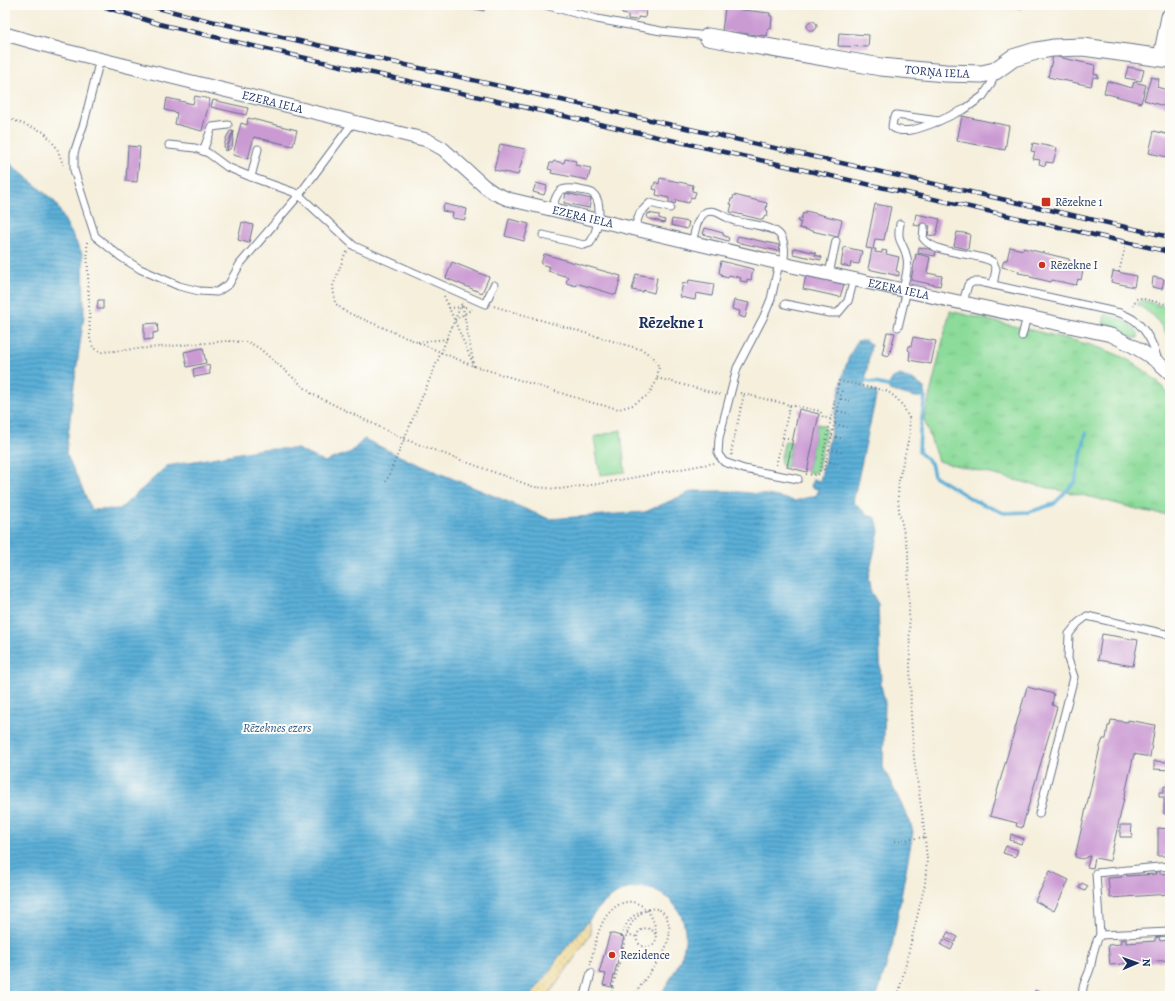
<svg xmlns="http://www.w3.org/2000/svg" width="1175" height="1001" viewBox="0 0 1175 1001" font-family="Alegreya,serif">
<style>
.grass{fill:url(#grass-tufts);stroke:#54857c}
.sand{fill:url(#sand-dots);stroke:#84847e}
.pitch{fill:#8cdb9a;stroke:#54857c}
.water{fill:url(#water-rules);stroke:#3b6f9a}
.lines{fill:none;stroke-linecap:round;stroke-linejoin:round}
.stream{stroke:#5bafd7;stroke-width:3.5}
.building{fill:#ca9ad3}
.service-casing{stroke:#67728a;stroke-width:9}
.minor-casing{stroke:#67728a;stroke-width:15}
.tertiary-casing{stroke:#67728a;stroke-width:19}
.path{stroke:#67728a;stroke-width:2;stroke-dasharray:1 3;stroke-linecap:butt}
.service{stroke:#fff;stroke-width:7}
.minor{stroke:#fff;stroke-width:13}
.tertiary{stroke:#fff;stroke-width:17}
.rail-casing{stroke:#1b2f5e;stroke-width:4.5}
.rail{stroke:#fdfcf7;stroke-width:3;stroke-dasharray:9;stroke-linecap:butt}
.path-bridge{stroke:#67728a;stroke-width:2;stroke-dasharray:1 3;stroke-linecap:butt}
.poi-dot{fill:#c8321e;stroke:#fdfcf7;stroke-width:1.5}
.labels{text-anchor:middle;dominant-baseline:central;stroke-width:4;stroke-linejoin:round;paint-order:stroke}
.street-label{font-size:12px;fill:#1b2f5e;stroke:#fdfcf7}
.poi-label{font-size:12px;fill:#1b2f5e;stroke:#fdfcf7;text-anchor:start}
.water-label{font-size:13px;font-style:italic;fill:#315c88;stroke:#fdfcf7}
.district-label{font-size:16px;font-weight:bold;fill:#1b2f5e;stroke:#fdfcf7}
</style>
<defs>
<pattern id="grass-tufts" width="24" height="20" patternUnits="userSpaceOnUse"><rect width="24" height="20" fill="#8cdb9a"/><path d="M3 7l-1-3M5 7V3M7 7l1-3M15 17l-1-3M17 17v-4M19 17l1-3" fill="none" stroke="#78bc87"/></pattern>
<pattern id="sand-dots" width="8" height="8" patternUnits="userSpaceOnUse"><rect width="8" height="8" fill="#eeda9e"/><path d="M2 2h.1M6 6h.1" fill="none" stroke="#ccbb8a" stroke-width="1.8" stroke-linecap="round"/></pattern>
<pattern id="water-rules" width="6" height="5" patternUnits="userSpaceOnUse"><rect width="6" height="5" fill="#5bafd7"/><path d="M0 2.5h6" fill="none" stroke="#4a8fb2"/></pattern>
</defs>
<rect width="100%" height="100%" fill="#fdfcf7"/>
<filter id="ink" filterUnits="userSpaceOnUse"><feTurbulence type="fractalNoise" baseFrequency=".025" numOctaves="2"/><feDisplacementMap in="SourceGraphic" scale="8" xChannelSelector="R" yChannelSelector="G"/><feConvolveMatrix kernelMatrix="1 2 1 2 8 2 1 2 1" color-interpolation-filters="sRGB"/></filter>
<filter id="wash" filterUnits="userSpaceOnUse"><feTurbulence type="fractalNoise" baseFrequency=".012" numOctaves="4" result="noise"/><feDisplacementMap in="SourceGraphic" scale="16" xChannelSelector="R" yChannelSelector="G"/><feGaussianBlur stdDeviation="0.9" result="paint"/><feColorMatrix in="noise" values="0 0 0 0 0 0 0 0 0 0 0 0 0 0 0 0 0 1.4 0 .05"/><feComposite in="paint" operator="in"/></filter>
<g filter="url(#wash)">
<rect width="100%" height="100%" fill="#f5efdc"/>
<g class="grass">
<polygon points="1142,300 1170,308 1170,339 1155,317 1137,304 1140,301"/>
<path d="M950,311c30,7 59,14 89,21 52,13 96,19 131,64v119l-26,-4 -49,-13 -68,-15 -89,-22 -14,-42z"/>
<path d="M1105,315c14,2 24,6 33,18v5c-5,1 -28,-9 -35,-11z"/>
<polygon points="817,424 823,425 826,430 818,469 814,473 807,472"/>
<polygon points="785,441 792,442 787,467 782,466 780,461"/>
</g>
<polygon class="sand" points="588,920 590,926 591,934 548,996 530,996 549,972 557,959"/>
<polygon class="pitch" points="621,430 625,472 600,475 594,437"/>
<g class="water">
<path d="M5,159l50,43 28,53 1,61 -10,69 -8,68 26,57 28,-1 47,-43 95,-17h35l27,13 27,-10 13,-13 44,21 141,59 96,-7 48,-21h36l39,4 27,6 22,-6 1,-6 -7,-2 2,-8 7,2 24,-110 5,-14 8,-16 8,-1 6,5 -7,43 13,4 -24,110 16,14 7,2 3,13 -11,47 3,14 7,12 3,81 4,18 -2,64 27,55 3,10 -21,114 -15,50h-217c10,-17 23,-35 25,-55 4,-38 -35,-67 -69,-47 -14,8 -24,22 -34,35 -8,10 -18,20 -25,30 -3,4 -5,9 -8,13 -6,9 -13,16 -19,24h-525z"/>
<polygon points="900,375 915,381 924,388 925,397 915,397 889,390 888,386 893,378"/>
</g>
<g class="lines">
<g class="stream">
<polyline points="866,381 888,386"/>
<polyline points="925,397 920,431 919,452 931,463 934,476 975,501 1004,513 1029,512 1054,504 1075,482 1086,433"/>
</g>
</g>
<g id="blocks">
<g class="building">
<polygon points="463,5 486,5 484,11"/>
<polygon points="623,5 646,9 645,18 638,17 638,20 628,19 628,15 622,14"/>
<polygon points="1000,5 1022,5 1021,9"/>
<polygon points="725,8 770,13 770,16 772,16 771,29 768,28 767,36 722,31"/>
<circle cx="812" cy="26" r="5"/>
<polygon points="839,33 869,35 868,47 838,46"/>
<polygon points="1053,56 1095,65 1094,74 1098,75 1098,78 1093,77 1091,86 1048,77"/>
<polygon points="1128,67 1144,70 1141,81 1125,78"/>
<polygon points="1151,77 1159,79 1157,87 1170,91 1170,108 1144,100"/>
<polygon points="1107,81 1132,88 1134,82 1146,85 1141,103 1104,93"/>
<polygon points="195,96 210,99 202,131 175,124 177,113 165,110 167,98 193,104"/>
<polygon points="213,100 248,108 246,115 211,107"/>
<polygon points="962,116 1009,126 1005,150 957,141"/>
<polygon points="248,118 297,130 293,146 254,137 248,159 233,155 241,123 247,125"/>
<polygon points="230,131 233,131 225,151 224,146 226,138"/>
<polygon points="234,131 232,147 227,151 228,147"/>
<polygon points="1154,131 1170,135 1170,156 1167,155 1167,157 1149,153"/>
<polygon points="1033,143 1057,148 1053,163 1046,162 1045,166 1039,164 1040,160 1033,159 1035,152 1031,151"/>
<polygon points="500,144 525,149 518,175 494,170"/>
<polygon points="128,146 140,147 137,182 126,181"/>
<polygon points="565,159 576,161 575,165 591,168 588,180 551,173 552,170 548,169 550,163 553,163 554,161 564,163"/>
<polygon points="660,178 693,185 692,191 696,192 694,198 691,197 689,203 676,200 675,204 669,202 669,198 656,195 657,190 653,189 655,182 659,184"/>
<polygon points="536,183 547,186 544,195 533,192"/>
<polygon points="566,193 591,199 589,208 564,203"/>
<polygon points="734,195 767,203 766,210 768,211 767,216 765,215 763,220 730,212 732,204 730,204 731,199 733,199"/>
<polygon points="444,204 467,209 465,220 452,218 453,213 442,211"/>
<polygon points="875,204 891,207 884,240 875,239 873,249 876,249 875,252 882,253 882,250 887,251 886,254 899,257 896,271 899,272 899,276 868,269 872,249 866,248"/>
<polygon points="806,211 842,220 838,237 799,228 801,222 798,222 799,219 801,219 803,213 805,214"/>
<polygon points="648,213 659,215 659,218 665,220 664,223 647,218"/>
<polygon points="916,214 940,219 936,236 928,235 930,226 920,224 919,226 914,225"/>
<polygon points="509,219 529,224 524,241 505,236"/>
<polygon points="672,219 689,222 687,229 671,225"/>
<polygon points="242,222 253,225 249,243 238,240"/>
<polygon points="705,228 723,233 723,235 729,238 728,241 703,234"/>
<polygon points="957,232 970,234 968,249 954,246"/>
<polygon points="738,236 779,245 778,251 736,242"/>
<polygon points="844,247 862,251 859,264 851,263 850,267 841,265"/>
<polygon points="919,247 936,251 935,256 918,253"/>
<polygon points="1010,247 1023,250 1023,248 1069,259 1069,261 1081,263 1080,269 1083,270 1081,280 1078,279 1076,285 1052,280 1051,282 1030,277 1030,275 1018,273 1019,271 1002,267 1004,260 1007,260"/>
<polygon points="794,248 816,253 815,255 822,257 821,260 793,254"/>
<polygon points="544,254 621,276 616,295 576,283 576,286 566,283 568,277 548,271 550,267 541,264"/>
<polygon points="916,254 930,257 927,273 942,276 940,286 911,280"/>
<polygon points="721,261 753,269 751,280 747,279 747,282 740,281 741,278 729,275 728,278 721,276 722,274 719,273"/>
<polygon points="452,262 489,277 482,293 446,278"/>
<polygon points="1113,271 1136,276 1134,287 1111,282"/>
<polygon points="636,274 657,278 654,293 643,290 643,292 632,290"/>
<polygon points="806,276 844,284 840,297 803,289"/>
<polygon points="1153,277 1164,279 1162,289 1152,287"/>
<polygon points="689,280 714,284 712,296 696,293 695,300 680,297 683,283 688,284"/>
<polygon points="98,300 103,300 103,309 97,309"/>
<polygon points="734,300 749,303 745,318 739,316 740,311 732,309"/>
<polygon points="157,323 158,332 153,333 153,339 144,340 144,324"/>
<polygon points="887,332 895,333 889,356 882,354"/>
<polygon points="913,337 936,341 931,364 909,360 910,351 908,350 909,346 911,346"/>
<polygon points="203,348 206,363 187,367 184,352"/>
<polygon points="209,365 210,374 194,377 193,369"/>
<polygon points="799,409 819,414 807,472 787,467"/>
<polygon points="1102,634 1138,640 1133,666 1098,660"/>
<polygon points="1027,687 1054,694 1052,705 1057,707 1022,828 1016,826 1017,823 990,816"/>
<polygon points="1111,720 1128,722 1128,720 1155,725 1150,757 1134,754 1110,861 1095,858 1093,868 1087,867 1090,856 1082,859 1075,857 1100,747 1103,739 1106,739 1108,726 1110,726"/>
<polygon points="1154,761 1170,762 1170,770 1154,769"/>
<polygon points="1164,786 1170,787 1170,814 1164,814 1164,797 1159,797 1159,792 1164,792"/>
<polygon points="1120,825 1131,825 1132,837 1120,837"/>
<polygon points="1158,828 1170,829 1170,856 1158,856"/>
<polygon points="1011,834 1024,839 1021,844 1010,840"/>
<polygon points="1006,846 1018,850 1015,857 1003,853"/>
<polygon points="1160,870 1160,874 1170,873 1170,894 1110,898 1108,878 1122,877 1121,873 1126,872 1127,876 1156,874 1155,871"/>
<polygon points="1050,871 1069,880 1054,911 1035,901"/>
<polygon points="1082,883 1088,886 1085,891 1079,888"/>
<polygon points="948,932 958,937 955,942 945,937"/>
<polygon points="610,933 624,937 611,987 603,985 606,974 599,973"/>
<polygon points="1159,937 1160,941 1170,940 1170,960 1110,965 1108,945 1121,944 1120,940 1126,939 1126,943 1155,941 1155,938"/>
<polygon points="944,939 954,944 951,950 941,945"/>
<polygon points="1035,990 1045,995 1046,993 1050,995 1050,996 1032,996"/>
</g>
</g>
</g>
<g filter="url(#ink)">
<use href="#blocks" fill-opacity="0" stroke="#67728a" stroke-width="1"/>
<g class="lines">
<g class="service-casing">
<g id="service">
<polyline points="545,5 597,19 661,31 708,36"/>
<polyline points="100,59 84,123 74,153 74,170 95,236 121,257 140,269 179,286 199,291 217,292 229,284 240,264 299,195 354,121"/>
<path d="M939,121c-14,5 -34,15 -47,6l1,-7 3,-5 43,6 26,-12 18,-13 8,-12 4,-13"/>
<polyline points="169,145 195,148 208,153 227,167 251,177 293,192 299,195 354,246 485,304 494,285"/>
<polyline points="203,151 212,127 228,125"/>
<polyline points="251,177 258,149"/>
<path d="M900,224c-4,20 4,17 7,34 2,10 -2,21 -4,32"/>
<path d="M924,227l-1,11c12,17 53,14 70,24l3,7 -3,16"/>
<polyline points="634,229 640,213 650,203 670,208"/>
<path d="M543,235l41,10 6,-2c7,-11 15,-41 2,-50 -3,-2 -9,-2 -12,-3 -20,-4 -23,0 -28,19"/>
<path d="M692,242c3,-9 4,-24 14,-30 10,-4 20,7 29,9 12,3 35,4 44,13 7,7 6,21 4,30"/>
<polyline points="779,263 771,299 764,316 737,368 719,438 718,454 724,462 744,469 798,479"/>
<polyline points="829,274 836,241"/>
<path d="M963,302l5,-17 5,-3h7l140,31c4,2 10,4 14,7 13,10 21,27 24,42"/>
<polyline points="785,304 829,313 838,313 848,301 854,279"/>
<polyline points="898,327 907,290"/>
<polyline points="1022,336 1027,316"/>
<polyline points="1039,814 1074,677 1068,659 1069,634 1078,623 1087,616 1170,635"/>
<polyline points="1170,866 1096,873 1100,935 1170,932"/>
<polyline points="585,996 591,973"/>
<path d="M1083,996c-2,-11 4,-17 7,-27 3,-12 3,-23 10,-34"/>
</g>
</g>
<g class="minor-casing">
<g id="minor">
<path id="s1" d="M5,34l57,16 365,90 16,9 41,37 10,7 14,6 284,67 319,69c22,10 42,21 59,38"/>
</g>
</g>
<g class="tertiary-casing">
<g id="tertiary">
<path id="s2" d="M708,37l173,30 64,6 37,1 13,-3 18,-13 23,-7 17,-3 30,-1 87,12"/>
<polyline points="1162,57 1170,17"/>
</g>
</g>
<g class="path">
<polyline points="5,117 44,132 57,148 63,165"/>
<polyline points="87,242 90,338 93,348 102,352 228,341 248,342 259,348 312,394 404,439 534,487 559,489 598,484 714,463"/>
<polyline points="347,252 345,254 333,286 335,303 344,311 471,365 593,403 619,409 633,405 648,395 656,382 659,367 654,358 643,350 493,306"/>
<polyline points="1119,272 1125,248"/>
<polyline points="444,296 474,366 462,303"/>
<polyline points="1133,306 1136,299 1140,298 1170,305"/>
<polyline points="449,308 468,307"/>
<polyline points="455,320 472,309"/>
<polyline points="418,342 447,339"/>
<polyline points="657,378 722,395"/>
<polyline points="740,393 790,405 776,466"/>
<polyline points="841,399 852,401"/>
<polyline points="790,405 820,411 823,417 831,419"/>
<polyline points="838,411 850,414"/>
<polyline points="835,424 847,427"/>
<polyline points="832,436 844,439"/>
<polyline points="783,438 793,440"/>
<polyline points="829,449 842,452"/>
<polyline points="732,455 731,453 744,394"/>
<polyline points="826,461 838,464"/>
<polyline points="824,470 842,391"/>
<polyline points="806,474 815,475 819,474 839,381 887,391 895,397 903,406 909,418 910,433 899,479 898,496 899,511 908,551 911,716 914,758 923,820 927,859 925,884 898,996"/>
<polyline points="386,482 462,303"/>
<polyline points="895,841 925,837"/>
<polyline points="627,934 637,937"/>
<path d="M621,936c5,-13 11,-23 26,-26"/>
<path d="M590,965c4,-16 7,-36 17,-50 22,-28 50,-7 49,23 0,10 -16,13 -19,2 -2,-12 14,-17 19,-4"/>
<polyline points="611,996 613,987"/>
<polyline points="634,996 643,982"/>
</g>
<use href="#service" class="service"/>
<use href="#minor" class="minor"/>
<use href="#tertiary" class="tertiary"/>
<g class="rail-casing">
<g id="rail">
<polyline points="99,5 159,24 301,57 1170,252"/>
<polyline points="146,5 206,20 1170,237"/>
</g>
</g>
<use href="#rail" class="rail"/>
<path class="path-bridge" d="M613,987c3,-13 7,-26 10,-39 2,-6 3,-12 5,-18 3,-7 11,-17 19,-20 17,-7 25,13 22,27 -3,16 -17,32 -26,45"/>
</g>
</g>
<g class="poi-dot">
<rect x="1041" y="197" width="10" height="10" rx="2"/>
<circle cx="1042" cy="265" r="4"/>
<circle cx="612" cy="955" r="4"/>
</g>
<g class="labels">
<g class="street-label">
<text stroke="none"><textPath href="#s2" startOffset="232">TORŅA IELA</textPath></text>
<text stroke="none"><textPath href="#s1" startOffset="276">EZERA IELA</textPath></text>
<text stroke="none"><textPath href="#s1" startOffset="613">EZERA IELA</textPath></text>
<text stroke="none"><textPath href="#s1" startOffset="937">EZERA IELA</textPath></text>
</g>
<g class="poi-label">
<text x="1055" y="202">Rēzekne 1</text>
<text x="1050" y="265">Rēzekne I</text>
<text x="620" y="955">Rezidence</text>
</g>
<g class="water-label">
<text x="277" y="727">Rēzeknes ezers</text>
</g>
<g class="district-label">
<text x="671" y="323">Rēzekne 1</text>
</g>
</g>
<rect width="1175" height="1001" fill="none" stroke="#fdfcf7" stroke-width="20"/>
<g transform="translate(1137 963) rotate(88)" stroke="#fdfcf7" stroke-width="3" paint-order="stroke">
<path d="M0-3L7 15L0 10L-7 15Z" fill="#1b2f5e"/>
<text y="-6" font-size="11" font-weight="bold" text-anchor="middle" fill="#1b2f5e">N</text>
</g>
</svg>
